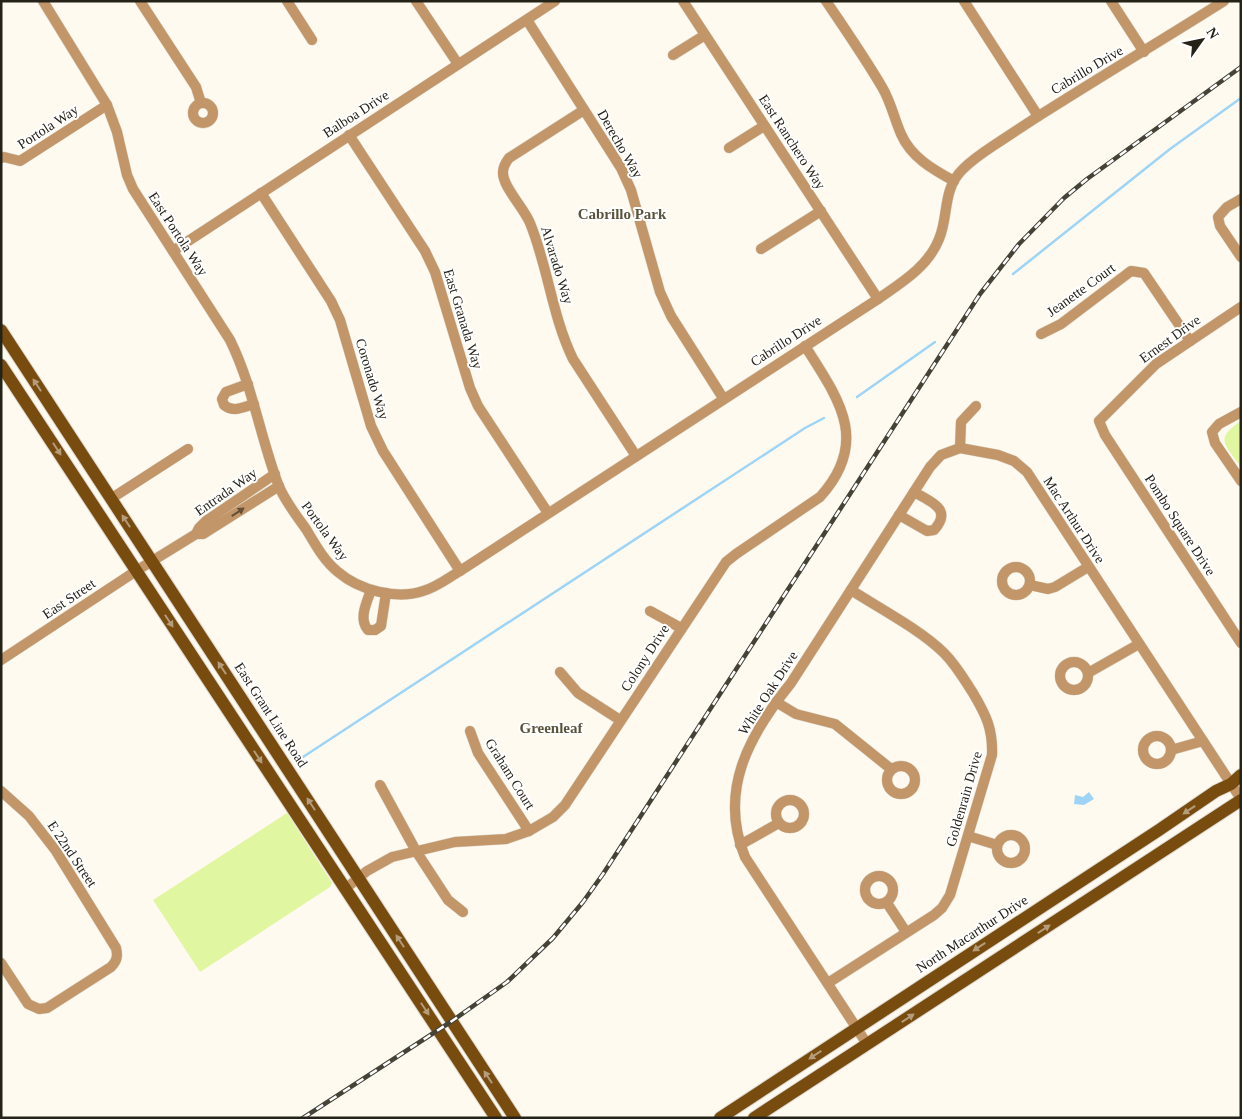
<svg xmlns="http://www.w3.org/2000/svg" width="1242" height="1119" viewBox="0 0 1242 1119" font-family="Georgia,serif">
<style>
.green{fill:#e1f6a1}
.water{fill:#9ed5f6}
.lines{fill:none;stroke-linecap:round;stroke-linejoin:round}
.stream{stroke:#9ed5f6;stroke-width:2.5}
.minor-casing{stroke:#dbd7cd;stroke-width:11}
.major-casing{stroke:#dbd7cd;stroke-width:14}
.minor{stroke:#c29668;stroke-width:10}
.major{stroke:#784b0f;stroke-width:12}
.rail-casing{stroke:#454238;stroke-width:4.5}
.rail{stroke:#fff;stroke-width:2.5;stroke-dasharray:8;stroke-linecap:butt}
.oneway{fill:#b59c7b}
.oneway2{fill:#645038}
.labels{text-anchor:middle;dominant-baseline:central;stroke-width:4;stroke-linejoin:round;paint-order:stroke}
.street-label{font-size:14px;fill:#252218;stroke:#fff}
.neighbourhood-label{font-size:15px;font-weight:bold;fill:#5a533b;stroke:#fff}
</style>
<rect width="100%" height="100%" fill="#fefaef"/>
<g class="green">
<path d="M1241,421v46c-15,-22 -28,-28 0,-46z"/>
<polygon points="287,813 332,883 330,887 200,972 153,900"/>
</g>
<polygon class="water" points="1089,792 1094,799 1084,805 1074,804 1075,795 1083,797"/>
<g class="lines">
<g class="stream">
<polyline points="1013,274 1170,149 1241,98"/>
<polyline points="857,397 935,342"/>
<polyline points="303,757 805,428 824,418"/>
</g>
<g class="minor-casing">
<g id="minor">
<path d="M43,1l64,104 10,27 10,43 6,14 97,151c23,47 30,96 48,144 6,16 18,31 28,45 9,15 18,32 32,43 21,18 58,28 85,19 14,-4 25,-13 37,-20l418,-272c23,-16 50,-32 61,-60 10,-23 3,-50 24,-70 11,-11 24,-19 36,-27 18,-12 36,-24 54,-35 57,-36 114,-70 171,-106"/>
<polyline points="140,1 196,87 201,103"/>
<polyline points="287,1 312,40"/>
<polyline points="416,1 458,64"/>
<polyline points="683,1 878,299"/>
<path d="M826,1c19,28 39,57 56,86 9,15 12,31 19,47 10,23 31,35 53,47"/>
<polyline points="964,1 1038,116"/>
<polyline points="1111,1 1144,52"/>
<polyline points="527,20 621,168 631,190 660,292 671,316 723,398"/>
<polyline points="673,55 705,35"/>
<circle cx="203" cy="113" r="10"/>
<path d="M584,110l-75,48c-3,4 -6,8 -6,14 -1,14 21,36 27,51 18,44 22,93 43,136l63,97"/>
<polyline points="349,135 425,251 435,272 470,388 478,406 548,513"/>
<polyline points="729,148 764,126"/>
<polyline points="1,158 4,157 20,161 107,105"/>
<polyline points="261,193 331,301 340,320 371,426 383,451 460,571"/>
<polyline points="1241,199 1227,207 1218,217 1220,226 1241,257"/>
<polyline points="761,249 821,211"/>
<polyline points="173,251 555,1"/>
<polyline points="1241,307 1156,364 1099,421 1105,435 1241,643"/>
<polyline points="1041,334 1061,324 1131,271 1144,273 1190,341"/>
<path d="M248,384l-22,8 -4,7 2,6c9,8 19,2 30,-1"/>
<polyline points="1241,412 1219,424 1212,432 1215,443 1241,481"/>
<polyline points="960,448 961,422 976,406"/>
<polyline points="112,498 188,449"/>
<path d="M899,515l28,16 7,-1c19,-21 -3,-28 -20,-38"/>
<polyline points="196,534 199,528 206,521 275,474"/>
<circle cx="1016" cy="581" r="14"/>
<polyline points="1030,585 1048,589 1055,587 1088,567"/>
<path d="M371,590c-4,12 -13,29 -3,40h7l6,-4 5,-33"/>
<polyline points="650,611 681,628"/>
<polyline points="1,660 136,571 196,534 203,534 279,486"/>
<circle cx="1074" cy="676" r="14"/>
<polyline points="560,672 578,693 620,720"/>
<polyline points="1088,673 1139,644"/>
<polyline points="776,702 796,714 835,724 891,769"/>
<polyline points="470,731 478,753 529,831"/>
<circle cx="1157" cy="750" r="14"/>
<polyline points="1171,750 1203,741"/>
<circle cx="901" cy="780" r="14"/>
<polyline points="380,785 416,851 448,900 463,912"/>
<path d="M1,791l28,25 27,35 60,97c2,8 1,13 -5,19l-64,41 -8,1 -11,-5 -27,-41"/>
<circle cx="790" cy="814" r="14"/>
<circle cx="1011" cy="849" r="14"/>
<polyline points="968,836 997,845"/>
<polyline points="740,845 779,823"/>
<circle cx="879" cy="890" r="14"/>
<path d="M345,889l22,-18 25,-14 63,-15 51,-3 23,-8 24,-14 12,-12 161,-243 10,-8 84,-57c51,-56 18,-99 -15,-151"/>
<polyline points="887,903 906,932"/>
<path d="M828,983l106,-68 8,-7 8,-13 42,-140c1,-26 -6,-40 -19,-62 -9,-14 -17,-28 -29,-40 -23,-23 -65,-45 -93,-63"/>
<path d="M867,1044l-122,-187c-27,-66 4,-122 46,-174l139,-216 11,-12 19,-7 38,7 16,6 13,11 214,327"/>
</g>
</g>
<g class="major-casing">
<g id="major">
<polyline points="1,330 515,1118"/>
<polyline points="1,365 496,1118"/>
<polyline points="720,1118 1159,830 1216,791 1231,784 1241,775"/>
<polyline points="754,1118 1241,800"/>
</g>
</g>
<use href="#minor" class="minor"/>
<use href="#major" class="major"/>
<g class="rail-casing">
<polyline id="rail" points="303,1118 452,1021 507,982 553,938 583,902 603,874 980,294 1019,244 1064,198 1087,179 1241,67"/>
</g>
<use href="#rail" class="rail"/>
</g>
<defs><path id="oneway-solid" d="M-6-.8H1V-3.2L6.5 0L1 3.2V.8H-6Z" transform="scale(1.25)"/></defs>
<g class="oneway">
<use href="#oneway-solid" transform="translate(37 385) rotate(-123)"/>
<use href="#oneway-solid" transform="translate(57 449) rotate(57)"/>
<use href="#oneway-solid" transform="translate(126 521) rotate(-123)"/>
<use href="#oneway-solid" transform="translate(169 621) rotate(57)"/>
<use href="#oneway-solid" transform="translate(222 668) rotate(-123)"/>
<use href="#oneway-solid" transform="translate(258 757) rotate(57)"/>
<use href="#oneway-solid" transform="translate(311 804) rotate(-123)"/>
<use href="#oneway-solid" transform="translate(1189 810) rotate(146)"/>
<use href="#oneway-solid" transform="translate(1044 929) rotate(-33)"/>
<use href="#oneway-solid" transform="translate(400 941) rotate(-123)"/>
<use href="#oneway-solid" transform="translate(979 947) rotate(147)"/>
<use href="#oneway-solid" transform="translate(425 1009) rotate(57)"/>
<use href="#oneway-solid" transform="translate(908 1018) rotate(-33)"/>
<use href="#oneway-solid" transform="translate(815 1055) rotate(147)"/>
<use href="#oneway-solid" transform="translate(488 1077) rotate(-123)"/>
</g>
<use class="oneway2" href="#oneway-solid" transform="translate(238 512) rotate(-33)"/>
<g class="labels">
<g class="street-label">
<text transform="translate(1087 70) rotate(-31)">Cabrillo Drive</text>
<text transform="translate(356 114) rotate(-33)">Balboa Drive</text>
<text transform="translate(48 127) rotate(-33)">Portola Way</text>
<text transform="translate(792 142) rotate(57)">East Ranchero Way</text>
<text transform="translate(620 144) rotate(60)">Derecho Way</text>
<text transform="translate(178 234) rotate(57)">East Portola Way</text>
<text transform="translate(557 265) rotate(73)">Alvarado Way</text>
<text transform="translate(1081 290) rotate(-36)">Jeanette Court</text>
<text transform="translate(463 319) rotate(73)">East Granada Way</text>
<text transform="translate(1170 339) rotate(-36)">Ernest Drive</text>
<text transform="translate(786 341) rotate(-33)">Cabrillo Drive</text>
<text transform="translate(372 379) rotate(73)">Coronado Way</text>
<text transform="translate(226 492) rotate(-35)">Entrada Way</text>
<text transform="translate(1074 520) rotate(57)">Mac Arthur Drive</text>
<text transform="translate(1180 525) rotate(57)">Pombo Square Drive</text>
<text transform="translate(325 531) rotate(54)">Portola Way</text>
<text transform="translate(69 599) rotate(-34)">East Street</text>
<text transform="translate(645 658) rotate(-57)">Colony Drive</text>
<text transform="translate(768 693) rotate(-57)">White Oak Drive</text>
<text transform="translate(271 715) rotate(57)">East Grant Line Road</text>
<text transform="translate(510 774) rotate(58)">Graham Court</text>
<text transform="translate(964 799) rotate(-74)">Goldenrain Drive</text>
<text transform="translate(72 854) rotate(56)">E 22nd Street</text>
<text transform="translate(972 934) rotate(-33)">North Macarthur Drive</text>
</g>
<g class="neighbourhood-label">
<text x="622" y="214">Cabrillo Park</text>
<text x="551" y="728">Greenleaf</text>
</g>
</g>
<rect width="1242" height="1119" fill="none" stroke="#252218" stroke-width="5"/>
<g transform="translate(1202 40) rotate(57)" stroke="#ffffff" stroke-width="4" paint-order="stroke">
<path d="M0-4L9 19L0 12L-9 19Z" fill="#252218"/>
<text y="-8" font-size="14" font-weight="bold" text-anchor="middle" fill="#252218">N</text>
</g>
</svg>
